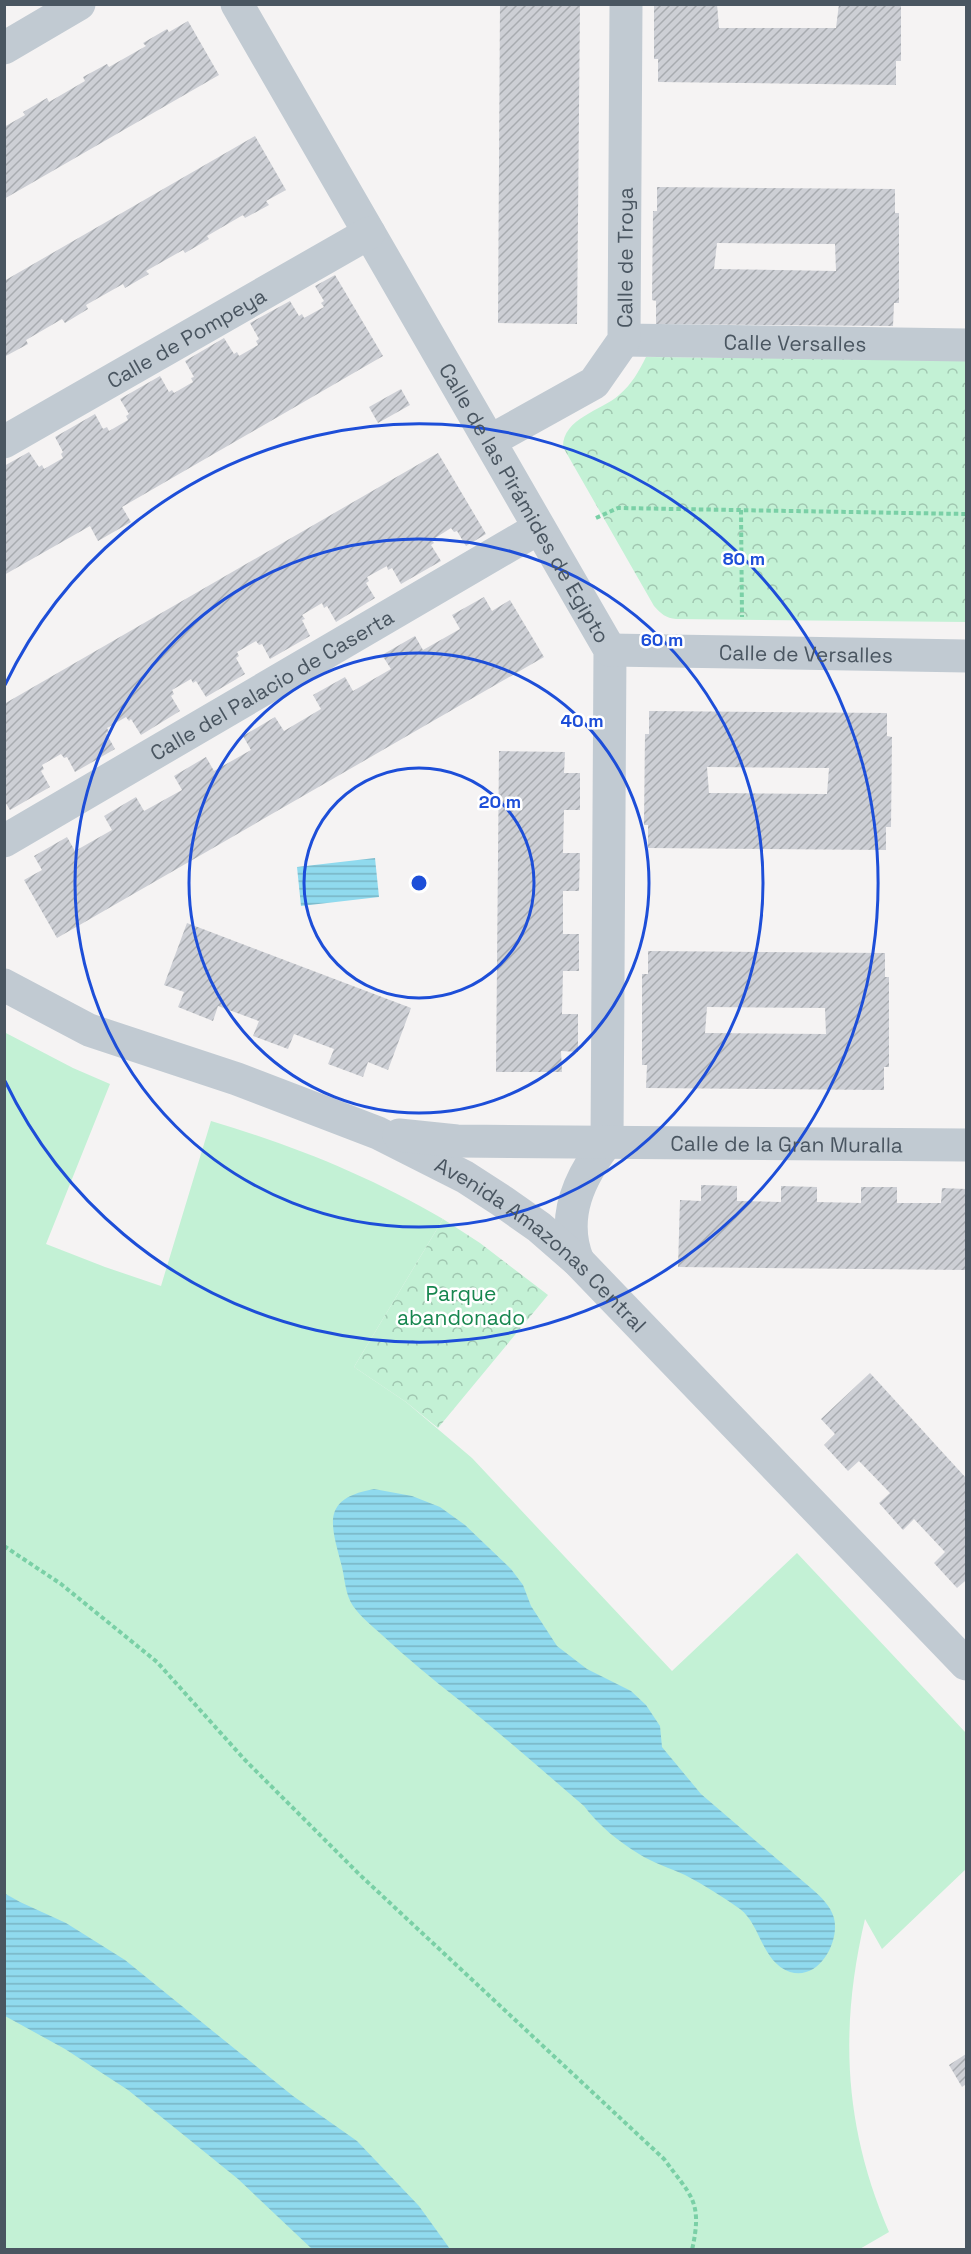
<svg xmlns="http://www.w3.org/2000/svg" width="971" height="2254" viewBox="0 0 971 2254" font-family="'Space Grotesk',sans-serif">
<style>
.green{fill:#c3f1d5}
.park{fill:url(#park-crowns)}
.water{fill:url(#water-rules)}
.building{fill:url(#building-hatch);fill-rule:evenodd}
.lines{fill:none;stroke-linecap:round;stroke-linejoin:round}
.path{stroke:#7ad0a6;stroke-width:4;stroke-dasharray:4.5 3;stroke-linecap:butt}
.street{stroke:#c1cad2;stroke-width:33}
.ring{fill:none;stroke:#1d4ed8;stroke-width:3}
.labels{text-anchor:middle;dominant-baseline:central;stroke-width:5;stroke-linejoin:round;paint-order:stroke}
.street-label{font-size:21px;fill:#4a5661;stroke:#fff}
.park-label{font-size:21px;fill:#17864f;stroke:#fff}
.centre{fill:#1d4ed8;stroke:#fff;stroke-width:3}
.ring-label{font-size:18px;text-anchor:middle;font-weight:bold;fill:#1d4ed8;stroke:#fff;stroke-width:5;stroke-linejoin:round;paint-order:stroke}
</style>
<defs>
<pattern id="park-crowns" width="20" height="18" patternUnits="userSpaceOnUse" patternTransform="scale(1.5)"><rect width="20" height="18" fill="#c3f1d5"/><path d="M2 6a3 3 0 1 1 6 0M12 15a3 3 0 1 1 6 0" fill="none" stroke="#a0c6b0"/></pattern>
<pattern id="water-rules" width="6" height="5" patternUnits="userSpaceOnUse" patternTransform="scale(1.5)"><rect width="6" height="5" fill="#90daee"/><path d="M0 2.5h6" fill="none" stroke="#78b4c4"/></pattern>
<pattern id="building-hatch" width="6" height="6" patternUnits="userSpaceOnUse" patternTransform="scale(1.5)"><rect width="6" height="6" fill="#cdcfd5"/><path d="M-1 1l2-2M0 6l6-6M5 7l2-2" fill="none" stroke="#a8abb0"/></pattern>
</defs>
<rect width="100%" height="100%" fill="#f5f3f3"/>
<path class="green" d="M4,1032l69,36 37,16 -64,160 59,23 56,19 50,-165c84,25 156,54 232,98l-89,148 52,35 66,56 200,213 125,-118 169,180v136l-84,80 -17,-30c-26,111 -21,208 24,313l-31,18 -853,-1z"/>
<g class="park">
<path d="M646,357l320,3v262l-290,-3c-10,-1 -15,-5 -22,-13l-91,-159c0,-29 38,-36 56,-52 13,-11 20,-24 27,-38z"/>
<polygon points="443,1219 480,1243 548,1295 438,1428 406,1402 354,1367"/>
</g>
<g class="water">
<polygon points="375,858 379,897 301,906 297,867"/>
<path d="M374,1489l38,7 28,11 25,18 46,44 12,16 8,21 26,40 30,23 44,22 15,14 14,21 2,21 39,47 111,95c9,8 18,16 22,29 6,24 -15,63 -44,54 -29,-11 -29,-47 -50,-63 -17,-12 -36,-24 -55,-34 -15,-7 -32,-12 -46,-21 -20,-12 -41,-29 -55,-48 -42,-36 -83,-72 -125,-106 -27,-21 -52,-42 -77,-65 -10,-9 -21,-18 -29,-29 -8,-12 -8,-27 -11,-39 -11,-43 -22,-68 32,-78z"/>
<polygon points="4,1893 20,1902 66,1923 125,1960 293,2096 357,2141 419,2206 450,2249 312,2249 238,2179 128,2090 65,2049 5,2016"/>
</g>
<g class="building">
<polygon points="500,4 580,4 577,324 498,323"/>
<polygon points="654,4 717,4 719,28 836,28 839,4 901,4 901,61 896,61 896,85 658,82 658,59 654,59"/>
<polygon points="188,21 219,75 4,199 4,127 25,115 23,112 47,98 49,102 85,81 83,77 107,64 109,67 146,46 143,43 167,29 169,32"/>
<polygon points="255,136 286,190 266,201 269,205 245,218 243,215 207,236 209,239 185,253 183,250 146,271 149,274 125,288 123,284 86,305 88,309 65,323 62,319 26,340 28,344 4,357 4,281"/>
<path d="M657,187l238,2v24h4v90h-5l-1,23 -237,-2v-23l-4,-1 1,-89h4zM717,243l118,1 1,27 -122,-2z"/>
<polygon points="335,275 383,356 122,507 131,522 98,541 90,526 4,575 4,466 29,452 39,467 42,465 44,469 63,458 61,454 63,452 55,437 95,414 103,429 107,427 109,431 128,420 126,416 129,414 120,399 160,376 169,392 172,390 174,393 193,382 191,378 194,377 185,361 224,338 234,354 237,352 239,356 258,345 256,341 259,339 250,323 290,301 299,316 302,314 304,318 324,307 321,303 324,301 315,286"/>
<polygon points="401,389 410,405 378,423 369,407"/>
<polygon points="438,453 486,534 466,546 457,531 454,532 451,528 432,540 434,543 431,545 441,561 401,584 392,568 388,570 387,566 367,577 369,581 366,583 375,598 336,622 327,606 324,608 322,603 302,615 305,619 302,620 310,636 270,659 262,644 259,645 256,641 237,652 239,656 236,658 245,674 206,697 196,681 193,683 191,679 172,690 174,694 171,696 180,711 141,735 131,719 129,721 126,717 107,728 109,732 106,733 115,749 75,772 67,757 64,758 61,754 42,765 44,769 41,771 50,787 10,810 4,800 4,704"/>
<polygon points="484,597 492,611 510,600 544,657 57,938 24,880 42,870 34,856 67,837 75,851 112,830 104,816 136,797 144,811 182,790 174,776 206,757 214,771 251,750 243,736 275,717 284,731 321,709 313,695 345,677 353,691 391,669 382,655 415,636 423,650 460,629 452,615"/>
<path d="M649,711l238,2v23l5,1 -1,90h-5v23l-238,-2v-23h-4l1,-91h4zM707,767l122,1 -2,26 -118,-1z"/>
<polygon points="499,751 565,752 564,773 580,773 580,810 564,810 563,853 580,853 579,891 563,891 563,934 579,934 579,971 563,971 562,1014 578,1014 578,1052 561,1051 562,1072 496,1072"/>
<polygon points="187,923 411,1008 388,1070 368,1062 363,1077 328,1064 334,1049 294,1034 288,1049 253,1036 259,1021 218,1006 213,1021 178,1007 184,992 164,985"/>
<path d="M648,951l237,2v24h4v90h-5v23l-238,-2 1,-23h-5v-91h6zM707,1007l118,1 1,26 -121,-1z"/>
<polygon points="701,1185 737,1186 737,1201 781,1202 781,1186 817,1187 817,1202 861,1203 861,1187 897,1187 897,1203 941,1203 942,1188 966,1189 966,1270 678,1267 680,1200 701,1201"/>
<polygon points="870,1373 966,1478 966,1580 957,1588 934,1563 945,1552 914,1519 903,1530 879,1503 890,1493 859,1461 848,1471 824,1445 835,1434 821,1419"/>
<polygon points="966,2054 966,2084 962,2087 949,2065"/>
</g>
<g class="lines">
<g class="path">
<polyline points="741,510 742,617"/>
<polyline points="596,518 618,508 966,514"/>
<path d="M4,1546l57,38 96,78 88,98 115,115 304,284c27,37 39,42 28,91"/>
</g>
<g class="street">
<path id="s1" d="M237,4l373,646 -3,492c-27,34 -47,75 -29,119"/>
<polyline points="4,48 79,4"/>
<path id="s2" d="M624,340l342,5"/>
<path id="s3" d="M490,441l104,-58 30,-43 2,-336"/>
<path id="s4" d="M4,442l365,-209"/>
<path id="s5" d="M610,650l356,6"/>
<path id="s6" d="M4,841l535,-313"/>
<path id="s7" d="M4,985l85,45 148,49 141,54 87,44 37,24 37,26 39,34 388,403"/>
<path id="s8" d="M399,1135l58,6 509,4"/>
</g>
</g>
<g class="ring">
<circle cx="419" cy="883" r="115"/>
<circle cx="419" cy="883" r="230"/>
<circle cx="419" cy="883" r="344"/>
<path d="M5 685A459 459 0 1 1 5 1081"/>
</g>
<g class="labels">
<g class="street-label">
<text stroke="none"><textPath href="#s3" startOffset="254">Calle de Troya</textPath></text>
<text stroke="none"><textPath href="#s4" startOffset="210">Calle de Pompeya</textPath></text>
<text stroke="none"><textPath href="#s2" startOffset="171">Calle Versalles</textPath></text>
<text stroke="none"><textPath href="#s1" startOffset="576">Calle de las Pirámides de Egipto</textPath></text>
<text stroke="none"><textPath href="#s5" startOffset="196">Calle de Versalles</textPath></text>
<text stroke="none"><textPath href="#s6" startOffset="310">Calle del Palacio de Caserta</textPath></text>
<text stroke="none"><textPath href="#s8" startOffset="388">Calle de la Gran Muralla</textPath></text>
<text stroke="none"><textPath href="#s7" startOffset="602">Avenida Amazonas Central</textPath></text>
</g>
<g class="park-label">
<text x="461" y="1293">Parque<tspan x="461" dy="24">abandonado</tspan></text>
</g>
</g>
<circle cx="419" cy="883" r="9" class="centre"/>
<g class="ring-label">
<text x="744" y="565">80 m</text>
<text x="662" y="646">60 m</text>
<text x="582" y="727">40 m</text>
<text x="500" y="808">20 m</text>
</g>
<rect width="971" height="2254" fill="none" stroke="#4a5661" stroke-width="12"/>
</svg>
